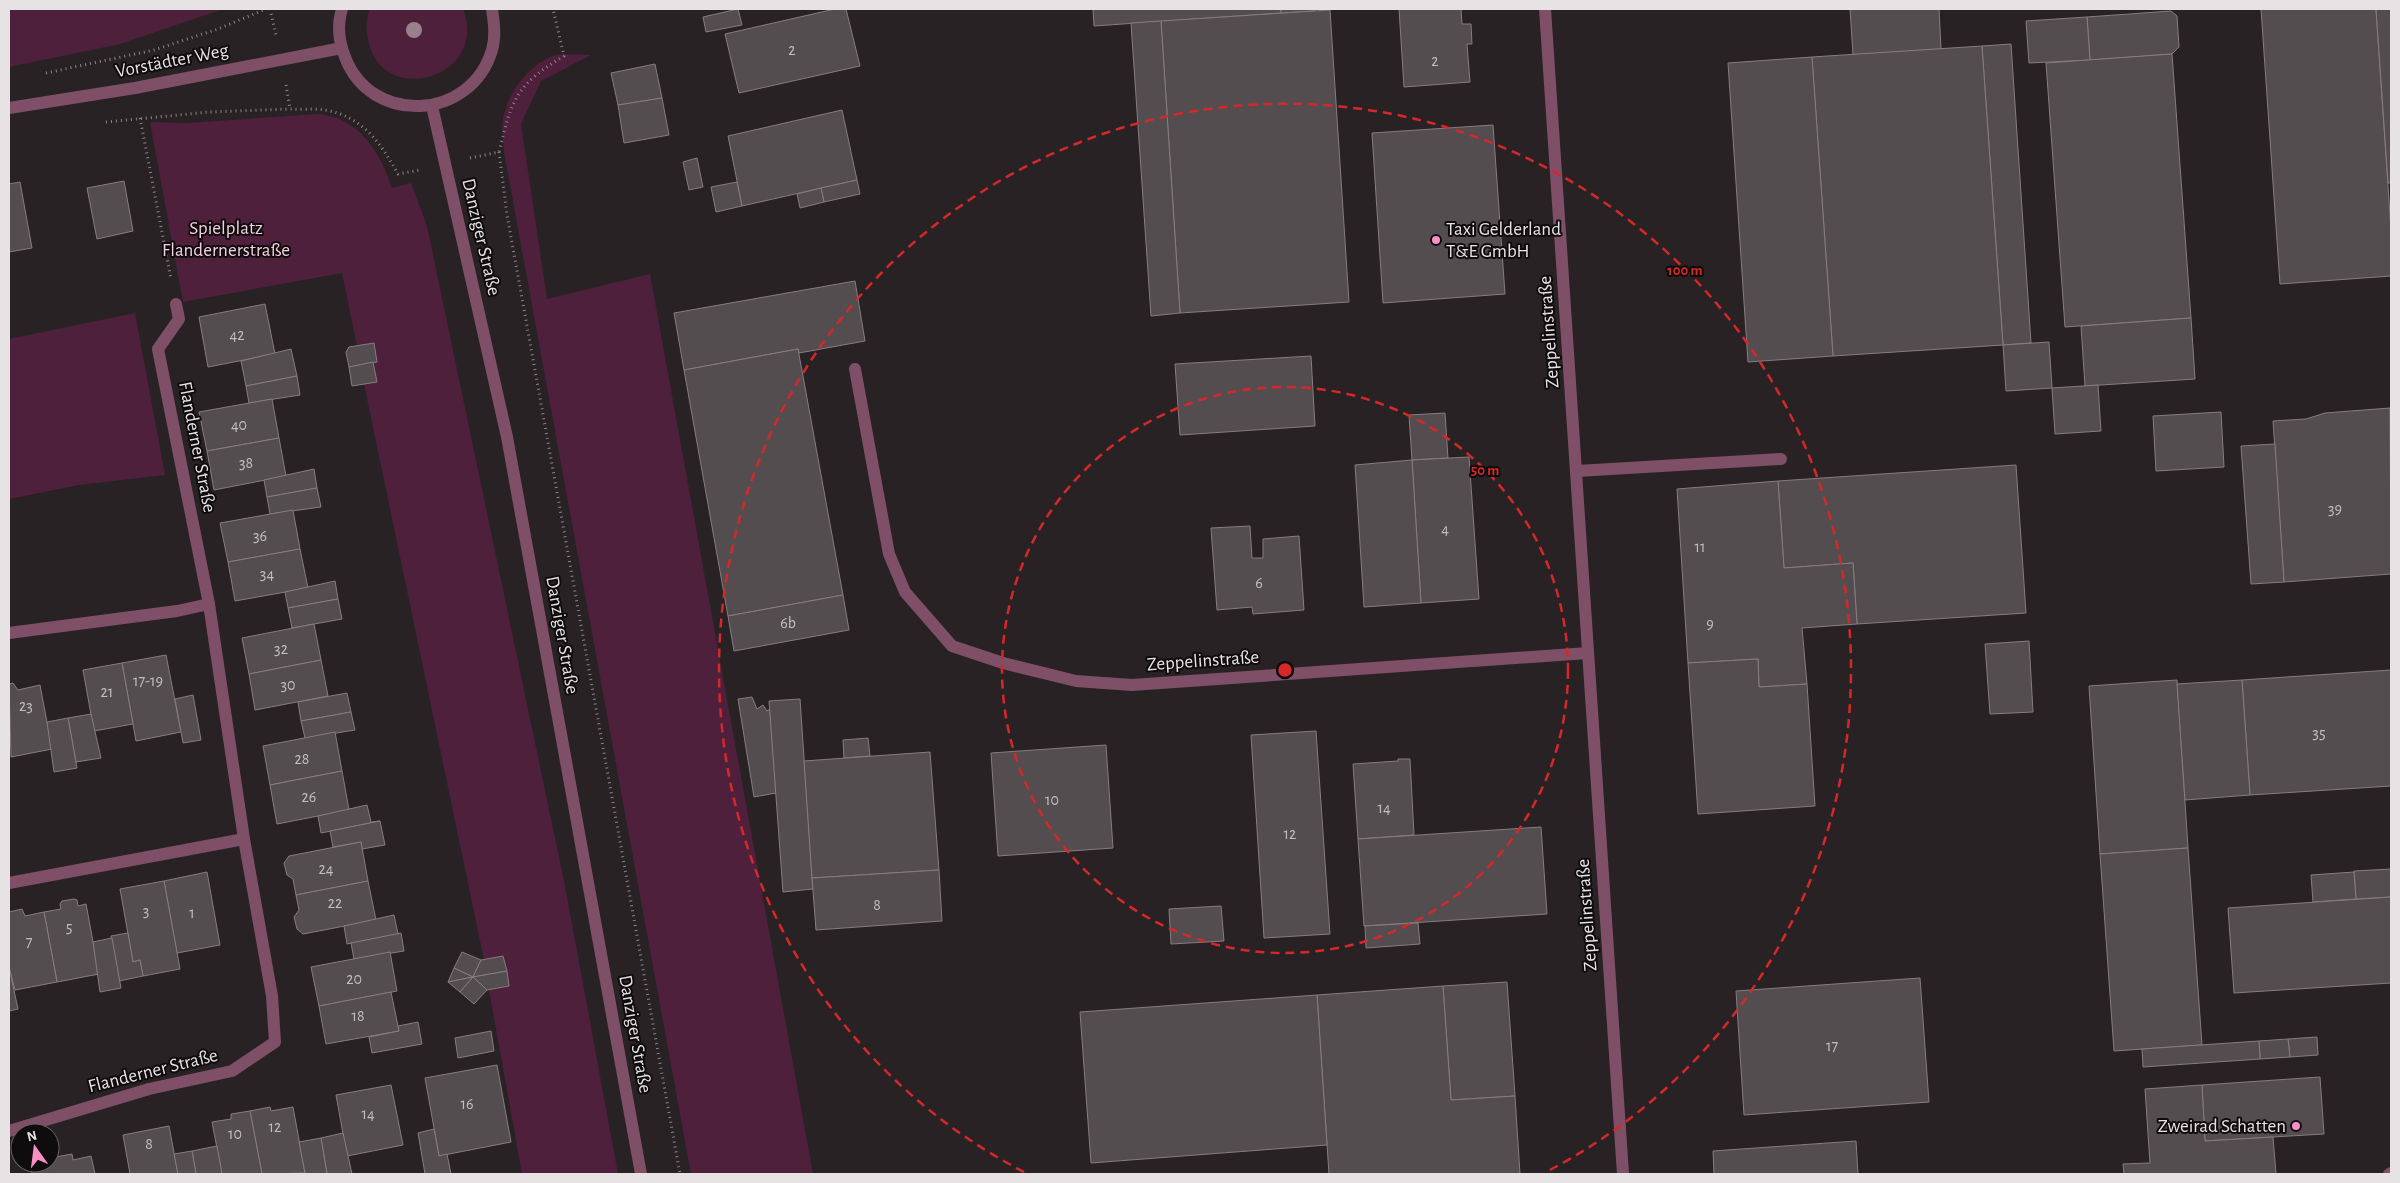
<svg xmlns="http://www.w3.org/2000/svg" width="2400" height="1183" viewBox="0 0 2400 1183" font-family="'Alegreya Sans',sans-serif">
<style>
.green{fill:#4f203b}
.building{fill:#544d50;stroke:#857d81}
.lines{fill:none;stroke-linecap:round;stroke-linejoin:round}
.path{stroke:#8b8688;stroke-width:3;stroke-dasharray:1 4;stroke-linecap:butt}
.service{stroke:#7f4f68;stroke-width:12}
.minor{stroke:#7f4f68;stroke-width:12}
.tertiary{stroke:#7f4f68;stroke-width:12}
.tree{fill:#99808c}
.ring{fill:none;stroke:#d62828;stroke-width:2.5;stroke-dasharray:9 6}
.poi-dot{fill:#fa8fc8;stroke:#0f0c0d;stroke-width:2}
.labels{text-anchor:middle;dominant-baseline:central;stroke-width:4;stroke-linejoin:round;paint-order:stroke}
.number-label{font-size:16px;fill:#c2bec0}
.street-label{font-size:19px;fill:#e7e3e5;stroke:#0f0c0d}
.park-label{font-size:19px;fill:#f5cde0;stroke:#0f0c0d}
.poi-label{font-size:19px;fill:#e7e3e5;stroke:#0f0c0d;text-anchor:start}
.centre{fill:#d62828;stroke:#0f0c0d;stroke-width:2.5}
.ring-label{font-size:15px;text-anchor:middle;font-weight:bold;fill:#d62828;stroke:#0f0c0d;stroke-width:4;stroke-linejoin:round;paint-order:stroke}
</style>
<rect width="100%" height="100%" fill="#282225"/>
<g class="green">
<polygon points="9,9 223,9 120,44 9,67"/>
<path d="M370,9h93c27,70 -83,100 -95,30 -2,-10 -2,-21 2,-30z"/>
<path d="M560,54l31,1 -50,26 -20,43 26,175 103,-25 163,900h-122l-187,-1022c-1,-11 -3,-23 -1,-34 6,-28 29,-58 57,-64z"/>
<path d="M317,114c41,2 64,39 75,74l19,-5 16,43 138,660 53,288h-96l-33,-184 20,-4 -6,-30 -19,4 -120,-576 9,-22h4l-3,-19 -17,3 -15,-73 -159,29 -33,-180 37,1z"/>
<polygon points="135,313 165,475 79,485 9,499 9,339"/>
</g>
<g class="building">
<polygon points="738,9 742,25 706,32 703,17"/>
<polygon points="835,9 846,9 860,66 739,93 725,34"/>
<polygon points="1093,9 1281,9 1281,13 1094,26"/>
<polygon points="1281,9 1314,9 1315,11 1281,13"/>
<polygon points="1399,9 1461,9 1462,24 1471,24 1472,44 1467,44 1470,82 1404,87"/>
<polygon points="1850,9 1939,9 1941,49 1853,55"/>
<polygon points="2261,9 2376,9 2391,230 2391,276 2280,284"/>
<polygon points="2376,9 2391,9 2391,183 2388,183"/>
<polygon points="1330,10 1349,302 1180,313 1161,21"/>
<polygon points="2171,11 2177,16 2179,47 2172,54 2090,60 2087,17"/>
<polygon points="2087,17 2090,60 2029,63 2026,21"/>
<polygon points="1161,21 1180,313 1151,316 1131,23"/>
<polygon points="2011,44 2031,343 2003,345 1982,46"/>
<polygon points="1982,46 2003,345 1833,356 1812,57"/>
<polygon points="2172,54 2191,318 2065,327 2046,63"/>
<polygon points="1812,57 1833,356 1748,362 1728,63"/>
<polygon points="655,64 662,98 618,105 611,73"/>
<polygon points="662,98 669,135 624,143 618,105"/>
<polygon points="842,110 857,180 742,206 728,136"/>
<polygon points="1493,125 1505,294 1383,303 1372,133"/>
<polygon points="697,158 703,187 689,190 683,162"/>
<polygon points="857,180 860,194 824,202 821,188"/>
<polygon points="124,181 133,231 97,239 87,188"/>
<polygon points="20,182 32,248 9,252 9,184"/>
<polygon points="737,182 742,206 716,212 711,187"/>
<polygon points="821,188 824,202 800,208 797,194"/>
<polygon points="855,281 865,341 799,353 798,349 684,370 674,313"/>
<polygon points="265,304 275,354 208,367 199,317"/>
<polygon points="2191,318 2195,379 2085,386 2081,326"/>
<polygon points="2049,342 2052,388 2006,391 2003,345"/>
<polygon points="374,343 377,362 349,367 346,352 349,347"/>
<polygon points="291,349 297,376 246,386 241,361"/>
<polygon points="798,349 843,595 728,616 684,370"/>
<polygon points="1311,356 1315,426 1180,435 1175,364"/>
<polygon points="373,362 377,382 352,386 349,367"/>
<polygon points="297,376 300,395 249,403 246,386"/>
<polygon points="2098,385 2101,431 2055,434 2052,388"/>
<polygon points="272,399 279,438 207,451 199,412"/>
<polygon points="2390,408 2391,574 2284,582 2273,421 2306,419 2325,413"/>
<polygon points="2221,412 2224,467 2156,471 2153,416"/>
<polygon points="1445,413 1448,458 1412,460 1409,415"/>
<polygon points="279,438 286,476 214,490 207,451"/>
<polygon points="2275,444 2284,582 2251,584 2241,446"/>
<polygon points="1469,457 1479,599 1421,603 1412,460"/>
<polygon points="1412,460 1421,603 1364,607 1355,465"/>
<polygon points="2016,465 2026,613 1857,624 1853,563 1784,568 1778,481"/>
<polygon points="314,469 317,488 267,497 264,480"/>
<polygon points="1778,481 1784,568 1853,563 1857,624 1802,628 1807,684 1759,687 1758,659 1688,663 1677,489"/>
<polygon points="317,488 321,507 270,514 267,497"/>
<polygon points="293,510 300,549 228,562 220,523"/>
<polygon points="1250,526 1252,558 1263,558 1263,539 1299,536 1304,610 1253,614 1252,607 1217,610 1211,528"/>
<polygon points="300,549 308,588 235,601 228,562"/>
<polygon points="335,581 338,599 288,608 285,592"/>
<polygon points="843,595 849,630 734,651 728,616"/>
<polygon points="338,599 342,619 292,628 288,608"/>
<polygon points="314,624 321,660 249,674 242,638"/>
<polygon points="2029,641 2033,712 1990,714 1985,644"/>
<polygon points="166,655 181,732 136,741 122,663"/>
<polygon points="1758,659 1759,687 1807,684 1815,806 1698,814 1688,663"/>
<polygon points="321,660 328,696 255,710 249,674"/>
<polygon points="122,663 133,724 94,731 83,670"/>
<polygon points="2391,670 2391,786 2250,795 2242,680"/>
<polygon points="2177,680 2188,848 2100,854 2089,686"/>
<polygon points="2242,680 2250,795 2185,800 2177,684"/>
<polygon points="13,683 18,690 40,685 52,749 11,757 9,684"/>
<polygon points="347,693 351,712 301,721 298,702"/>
<polygon points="193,695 201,740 183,743 175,699"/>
<polygon points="752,697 757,709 763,705 767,711 770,709 776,793 754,797 738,699"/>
<polygon points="800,699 813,889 783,892 769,701"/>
<polygon points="351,712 355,730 305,738 301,721"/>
<polygon points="91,714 101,758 76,762 68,718"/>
<polygon points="68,718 77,768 54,772 47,722"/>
<polygon points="1316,731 1330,934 1264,938 1251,735"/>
<polygon points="335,732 342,771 270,785 263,746"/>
<polygon points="868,738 870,756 844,758 843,740"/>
<polygon points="1106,745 1113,848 998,856 991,753"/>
<polygon points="930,752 939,870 812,878 804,761"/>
<polygon points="1398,759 1410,759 1414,835 1358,839 1353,764 1398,761"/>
<polygon points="342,771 349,810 277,824 270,785"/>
<polygon points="367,805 371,822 380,821 321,833 318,816"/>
<polygon points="380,821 385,845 362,849 361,842 333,847 330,831"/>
<polygon points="1541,827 1547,914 1364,926 1358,839"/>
<polygon points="361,842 368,881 296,895 293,879 287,875 284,863 289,856"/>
<polygon points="2188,848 2202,1045 2114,1051 2100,854"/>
<polygon points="2391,869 2391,897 2356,899 2354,871"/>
<polygon points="939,870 942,921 816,930 812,878"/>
<polygon points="207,872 220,945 177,953 164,881"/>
<polygon points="2354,872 2356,899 2313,902 2311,875"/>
<polygon points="164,881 180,969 143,976 140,960 133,962 120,889"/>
<polygon points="368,881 376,920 303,934 297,929 294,917 299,910 296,895"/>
<polygon points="2391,897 2391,983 2234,993 2228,908"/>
<polygon points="74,899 77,900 78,906 86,904 99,974 57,982 44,912 61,909 60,904 62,901"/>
<polygon points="1221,906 1224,941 1171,944 1169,909"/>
<polygon points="22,909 25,916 44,912 57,982 15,990 9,967 9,912"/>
<polygon points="394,915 398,934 347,944 344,926"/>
<polygon points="1418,923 1420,944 1366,948 1365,926"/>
<polygon points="128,933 133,962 140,960 143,976 119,981 111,936"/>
<polygon points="401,933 404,951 354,959 351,943"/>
<polygon points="112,938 121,988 100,992 93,942"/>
<polygon points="390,952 397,991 319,1006 311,967"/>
<polygon points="462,952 481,960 473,977 454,968"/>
<polygon points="503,956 507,971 473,977 481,960"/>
<polygon points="9,967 18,1009 9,1011"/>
<polygon points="454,968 473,977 448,982"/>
<polygon points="507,971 509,986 487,990 473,977"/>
<polygon points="473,977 460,992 448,982"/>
<polygon points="473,977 487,990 474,1004 460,992"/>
<polygon points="1920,978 1929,1102 1744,1115 1736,991"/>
<polygon points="1507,982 1515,1096 1451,1100 1443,986"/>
<polygon points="1443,986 1451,1100 1515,1096 1520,1174 1329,1174 1317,995"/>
<polygon points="391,992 399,1031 326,1044 319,1006"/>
<polygon points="1317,995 1327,1145 1091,1163 1080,1012"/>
<polygon points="418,1022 422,1044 372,1053 369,1037 399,1031 398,1026"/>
<polygon points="491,1031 494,1051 458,1058 455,1038"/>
<polygon points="2317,1037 2318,1055 2290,1057 2288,1039"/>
<polygon points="2288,1039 2290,1057 2260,1059 2259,1041"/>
<polygon points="2259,1041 2260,1059 2143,1067 2142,1049"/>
<polygon points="497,1065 511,1142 439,1156 425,1078"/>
<polygon points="2320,1077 2324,1134 2205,1141 2202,1085"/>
<polygon points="391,1085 403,1145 347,1156 336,1095"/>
<polygon points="2202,1085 2205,1141 2273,1137 2276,1174 2124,1174 2123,1164 2150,1163 2145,1089"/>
<polygon points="270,1107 271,1111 293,1107 305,1173 262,1174 250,1111"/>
<polygon points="250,1111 262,1174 222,1174 212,1122 231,1119 231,1114"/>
<polygon points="169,1126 178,1174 130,1174 123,1135"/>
<polygon points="434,1129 439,1156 447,1154 451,1174 425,1174 418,1133"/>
<polygon points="343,1133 352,1174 327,1174 321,1138"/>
<polygon points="321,1138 327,1174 304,1174 305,1173 299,1142"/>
<polygon points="1856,1141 1858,1174 1714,1174 1713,1151"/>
<polygon points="217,1146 222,1174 196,1174 192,1151"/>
<polygon points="192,1151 196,1174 178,1174 174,1154"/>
<polygon points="72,1154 73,1160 91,1156 95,1174 32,1174 31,1167 42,1165 42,1163 50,1163 50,1158"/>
</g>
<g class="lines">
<g class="path">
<polyline points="270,9 276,35"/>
<polyline points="46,73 154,50 218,29 266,9"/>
<path d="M286,85l4,24c11,1 24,-1 35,1 38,6 56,34 73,64l22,-4"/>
<polyline points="140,118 171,279"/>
<polyline points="106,122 209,112 290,109"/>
<polyline points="499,152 507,215 680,1174"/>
<path d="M470,158l29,-6c13,-54 17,-67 65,-96l-11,-47"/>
</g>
<g class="service">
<polyline points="855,369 889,554 905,592 952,646 1003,663"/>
<polyline points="1577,471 1781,459"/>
</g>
<g class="minor">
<polyline points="1545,9 1623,1174"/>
<polyline points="9,108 135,88 342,48"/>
<polyline points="176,304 179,319 158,349 209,604"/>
<polyline points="9,633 177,611 209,604 244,839 272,996 275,1042 232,1071 149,1089 9,1131"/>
<polyline points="1003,663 1076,681 1132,685 1588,653"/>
<polyline points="9,883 244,839"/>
<polyline points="2389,1174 2391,1173"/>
</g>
<g class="tertiary">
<path d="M342,9c-5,16 -3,33 3,48 26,69 126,64 147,-7 4,-14 2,-27 0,-41"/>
<polyline points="432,106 507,437 641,1174"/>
</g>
</g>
<circle class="tree" cx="414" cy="30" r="8"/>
<g class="ring">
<circle cx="1285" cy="670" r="283"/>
<path d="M1024 1172A566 566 0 1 1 1546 1172"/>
</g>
<g class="poi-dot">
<circle cx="1436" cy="240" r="5"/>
<circle cx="2296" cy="1126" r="5"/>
</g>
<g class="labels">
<g class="number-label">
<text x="792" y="50">2</text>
<text x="1435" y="61">2</text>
<text x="237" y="335">42</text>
<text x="239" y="425">40</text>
<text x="246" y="463">38</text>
<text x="2335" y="509">39</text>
<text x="1445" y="529">4</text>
<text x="260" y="536">36</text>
<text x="1700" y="547">11</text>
<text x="267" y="574">34</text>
<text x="1259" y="583">6</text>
<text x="788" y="623">6b</text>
<text x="1710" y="624">9</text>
<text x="281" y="649">32</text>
<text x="148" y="681">17-19</text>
<text x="288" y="685">30</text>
<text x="107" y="692">21</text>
<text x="26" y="706">23</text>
<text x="2319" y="733">35</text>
<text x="302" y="759">28</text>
<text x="309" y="797">26</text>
<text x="1052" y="800">10</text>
<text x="1384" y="808">14</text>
<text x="1290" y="834">12</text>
<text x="326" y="869">24</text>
<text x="335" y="903">22</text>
<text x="877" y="905">8</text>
<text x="146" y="911">3</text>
<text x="192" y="913">1</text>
<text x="69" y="927">5</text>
<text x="29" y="942">7</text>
<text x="354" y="979">20</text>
<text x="358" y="1016">18</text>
<text x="1832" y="1046">17</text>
<text x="467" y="1104">16</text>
<text x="368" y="1114">14</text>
<text x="275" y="1127">12</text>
<text x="235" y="1134">10</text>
<text x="149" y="1144">8</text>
</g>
<g class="street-label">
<text transform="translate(172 61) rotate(-11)">Vorstädter Weg</text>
<text transform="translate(481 237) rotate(77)">Danziger Straße</text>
<text transform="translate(1549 332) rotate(-94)">Zeppelinstraße</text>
<text transform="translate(197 447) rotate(79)">Flanderner Straße</text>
<text transform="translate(562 635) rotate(80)">Danziger Straße</text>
<text transform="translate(1203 661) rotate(-4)">Zeppelinstraße</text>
<text transform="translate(1587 915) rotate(-94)">Zeppelinstraße</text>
<text transform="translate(635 1034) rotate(80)">Danziger Straße</text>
<text transform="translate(153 1071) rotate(-14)">Flanderner Straße</text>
</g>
<g class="park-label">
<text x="226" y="228">Spielplatz<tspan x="226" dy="22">Flandernerstraße</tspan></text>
</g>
<g class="poi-label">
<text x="1446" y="229">Taxi Gelderland<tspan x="1446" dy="22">T&amp;E GmbH</tspan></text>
<text x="2286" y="1126" text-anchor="end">Zweirad Schatten</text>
</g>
</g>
<circle cx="1285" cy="670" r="8" class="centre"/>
<g class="ring-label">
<text x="1685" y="275">100 m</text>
<text x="1485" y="475">50 m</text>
</g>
<rect width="2400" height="1183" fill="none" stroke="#e7e3e5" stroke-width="20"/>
<g transform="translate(35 1148) rotate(346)"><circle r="24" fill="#0f0c0d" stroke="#656263"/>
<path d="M0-4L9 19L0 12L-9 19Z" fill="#fa8fc8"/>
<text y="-8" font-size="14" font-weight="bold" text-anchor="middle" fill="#e7e3e5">N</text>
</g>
</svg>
